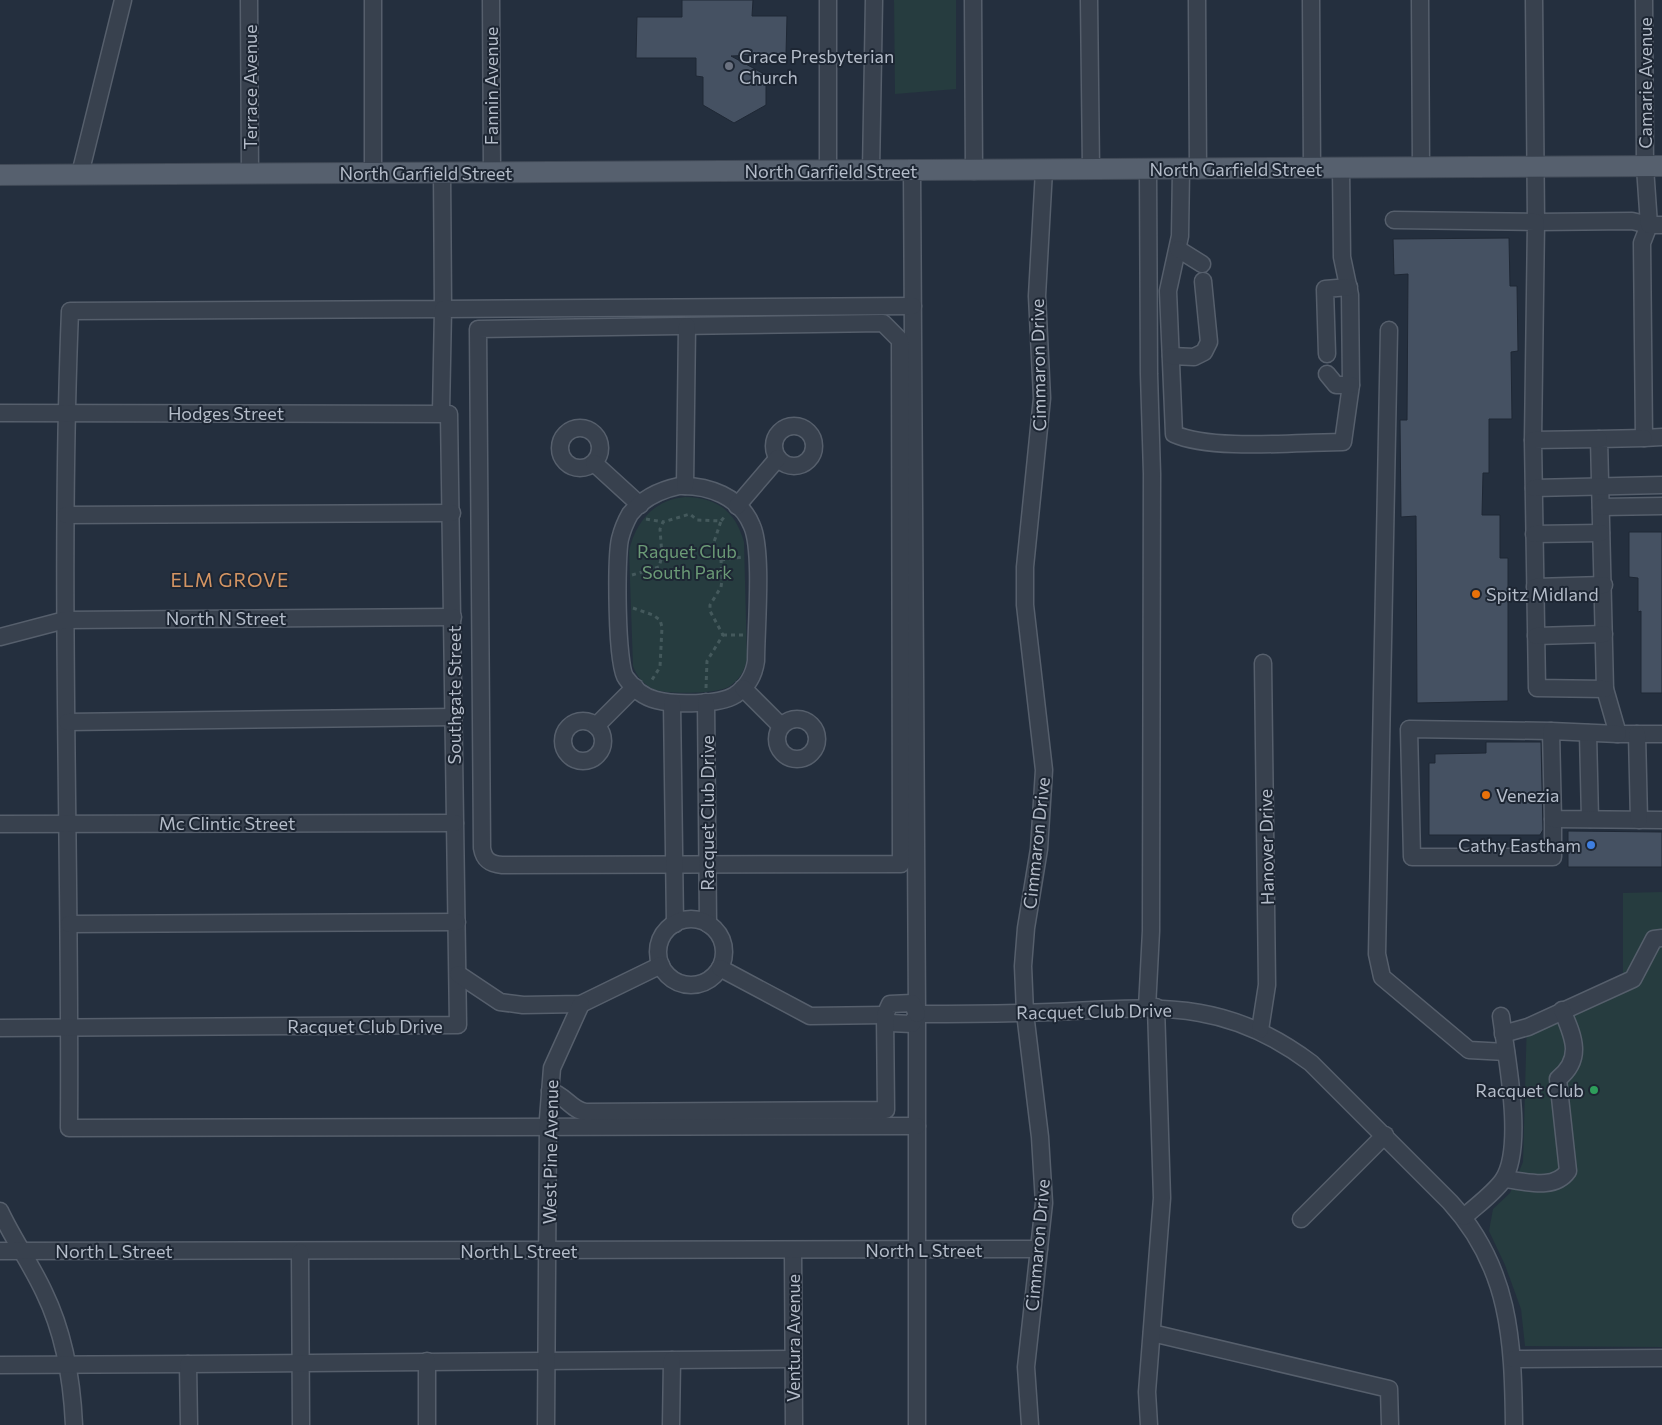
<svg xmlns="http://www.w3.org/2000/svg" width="1662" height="1425" viewBox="0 0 1662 1425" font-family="Commissioner,sans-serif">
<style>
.green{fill:#263c3f}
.building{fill:#455162;stroke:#1f2835}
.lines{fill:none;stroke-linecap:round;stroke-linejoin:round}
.minor-casing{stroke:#565f6c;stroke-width:19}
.major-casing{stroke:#414a57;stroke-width:22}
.path{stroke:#44595c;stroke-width:3;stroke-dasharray:4 4;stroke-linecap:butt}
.minor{stroke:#38414e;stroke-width:16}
.major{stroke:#56606e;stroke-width:20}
.worship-dot{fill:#6b7280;stroke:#1d2633;stroke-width:2}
.food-dot{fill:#e8710a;stroke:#1d2633;stroke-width:2}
.shop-dot{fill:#3f7fe0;stroke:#1d2633;stroke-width:2}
.leisure-dot{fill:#2e9e5b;stroke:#1d2633;stroke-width:2}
.labels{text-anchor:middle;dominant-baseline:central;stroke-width:4;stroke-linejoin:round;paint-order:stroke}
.poi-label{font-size:18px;fill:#b4bcc9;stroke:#1d2633;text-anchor:start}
.street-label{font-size:18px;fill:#b4bcc9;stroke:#1d2633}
.park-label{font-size:18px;fill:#6b9a76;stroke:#1d2633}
.neighbourhood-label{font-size:19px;letter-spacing:1px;fill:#d59563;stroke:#1d2633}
</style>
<rect width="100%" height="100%" fill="#242f3e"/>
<g class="green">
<polygon points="894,0 956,0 956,89 895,94"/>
<path d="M685,497c33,1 50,14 59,45l3,118c-3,11 -7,19 -17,26 -11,8 -64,9 -77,3 -10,-5 -17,-14 -20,-23l-4,-115c7,-30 25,-51 56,-54z"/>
<polygon points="1662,892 1662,1347 1525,1346 1521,1309 1505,1265 1489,1231 1493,1209 1510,1193 1523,1162 1527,1019 1623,974 1623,893"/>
</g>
<g class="building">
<polygon points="682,0 753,0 752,16 787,16 786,54 731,56 766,75 766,105 734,123 703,105 703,77 696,76 696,58 636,58 637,17 682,17"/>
<polygon points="1509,238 1510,286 1517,286 1518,351 1511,352 1512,419 1489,419 1489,473 1483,473 1482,515 1500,515 1500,558 1508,558 1508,701 1417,703 1416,516 1401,517 1400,420 1407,420 1408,274 1394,275 1393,239"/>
<polygon points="1629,532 1662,532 1662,693 1641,693 1641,611 1638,612 1638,578 1629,577"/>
<polygon points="1486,742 1541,742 1543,830 1540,835 1429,835 1429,763 1435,763 1435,754 1486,753"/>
<polygon points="1568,831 1662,832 1662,867 1568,867"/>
</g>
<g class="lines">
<g class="minor-casing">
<g id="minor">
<polyline points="249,0 250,174"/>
<polyline points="373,0 373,173"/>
<polyline points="491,0 492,172"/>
<polyline points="973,0 974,171"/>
<polyline points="1089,0 1091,169"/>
<polyline points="1197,0 1198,170"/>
<polyline points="1311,0 1312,169"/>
<polyline points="1420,0 1421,168"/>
<polyline points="1534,0 1536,222 1632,221 1649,225 1642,243 1644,438 1662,437"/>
<polyline points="1644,0 1645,167 1649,225 1662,225"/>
<path d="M1181,170l-1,66 -12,55 6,143c38,17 125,8 169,8l8,-57 -1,-90 -8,-38 -1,-88"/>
<polyline points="828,171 828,0"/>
<polyline points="871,171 874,0"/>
<polyline points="912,171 917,1014 917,1425"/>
<path d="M442,172l1,137 -373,2c-11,272 1,545 -1,817l848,-2"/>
<polyline points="80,174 123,0"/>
<polyline points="1394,220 1536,222 1533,440"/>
<polyline points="1178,249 1202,264"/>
<path d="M883,323l17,17 1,524 -399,1c-12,-1 -18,-5 -20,-17l-4,-519z"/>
<polyline points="1389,330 1377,954 1382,977 1469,1050 1506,1052"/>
<polyline points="1327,354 1325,289 1349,287"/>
<polyline points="1171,356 1194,357 1204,352 1209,342 1203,281"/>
<polyline points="1327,374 1336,385 1351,385"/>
<polyline points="441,412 443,309 913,306"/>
<polyline points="0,413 449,414 458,1025 0,1028"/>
<circle cx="794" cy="446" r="20"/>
<circle cx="580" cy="448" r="20"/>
<polyline points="1644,438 1599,439 1605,689 1618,734 1662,734"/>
<polyline points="1599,439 1533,440 1537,688 1605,689"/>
<polyline points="594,463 640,505"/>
<path d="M679,486c29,-1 61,10 73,40 11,25 4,104 4,135 -2,14 -9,26 -21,34 -16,10 -61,10 -79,5 -12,-3 -23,-12 -30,-22 -10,-12 -10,-121 -6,-139 2,-8 6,-18 10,-25 12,-15 30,-24 49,-28z"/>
<polyline points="685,486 687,326"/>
<polyline points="1534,488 1662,485"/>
<polyline points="737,506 778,458"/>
<polyline points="1601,507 1662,506"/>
<polyline points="66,515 452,513"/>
<polyline points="1534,534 1601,533"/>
<polyline points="1535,587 1604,585"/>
<polyline points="1536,636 1604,634"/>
<polyline points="0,637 65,620 453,617"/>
<polyline points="743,688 781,726"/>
<polyline points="706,702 708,924"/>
<polyline points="672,703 675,924"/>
<circle cx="797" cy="739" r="20"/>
<circle cx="583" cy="741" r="20"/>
<polyline points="67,722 454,717"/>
<polyline points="596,726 635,687"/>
<polyline points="1551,731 1409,729 1412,857 1553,857 1553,819"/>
<polyline points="1588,733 1590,819"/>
<polyline points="1618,734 1551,731 1553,819 1662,820"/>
<polyline points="1637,734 1639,820"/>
<polyline points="0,824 455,823"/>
<circle cx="691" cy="952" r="33"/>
<polyline points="69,924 457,922"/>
<polyline points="720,968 810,1016 885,1015"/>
<polyline points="458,974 500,1002 523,1005 581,1004 661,965"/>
<polyline points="1147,1008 1151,931 1152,474 1149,374 1148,170"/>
<path d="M917,1014c45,0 89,0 133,-2 104,-4 172,-16 261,51l139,139c60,66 63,138 64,223"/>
<polyline points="885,1015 890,1023 912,1024 917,1014"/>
<polyline points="1260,1030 1267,985 1263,663"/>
<polyline points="1503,1034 1528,1027 1633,979 1654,939 1662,938"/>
<path d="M550,1091c14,3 22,20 36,21l300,-2 -1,-95 5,-11 22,-1 5,11"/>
<path d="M1504,1179c21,2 50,12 64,-8l-10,-92c26,-21 15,-43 4,-69"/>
<path d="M0,1211c13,28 31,53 44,81 20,41 28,88 30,133"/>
<path d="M1464,1217c12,-11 30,-24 39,-37 22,-33 3,-125 -2,-164"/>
<polyline points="1301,1219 1385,1135"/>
<polyline points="793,1250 794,1425"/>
<polyline points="0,1251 1039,1249"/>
<polyline points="300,1252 301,1425"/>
<polyline points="1152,1333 1389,1389 1390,1425"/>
<polyline points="1513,1359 1662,1358"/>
<polyline points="0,1365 188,1364"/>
<polyline points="189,1425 188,1364 793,1359"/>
<polyline points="427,1425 427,1361"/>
<polyline points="546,1425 548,1119 552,1068 581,1004"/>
<polyline points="671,1425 672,1360"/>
<polyline points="1030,1425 1026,1367 1044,1203 1040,1137 1025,1013 1023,966 1026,928 1039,849 1044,770 1025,605 1025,567 1042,398 1037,296 1044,170"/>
<polyline points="1149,1425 1147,1392 1162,1198 1156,1007"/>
</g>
</g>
<g class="major-casing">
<polyline id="major" points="0,175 1662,166"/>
</g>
<g class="path">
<polyline points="646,519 663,522"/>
<polyline points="721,560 742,557"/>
<polyline points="632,575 659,567 662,556 660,529 663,522 690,514 697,520 721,521 726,515"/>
<polyline points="633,608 653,615 660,620 662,627 660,667 650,683"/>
<polyline points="723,635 743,635"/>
<polyline points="706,688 707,661 723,635 710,611 710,605 721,587 722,580 721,560 715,551 714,542 721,521"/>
</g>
<use href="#minor" class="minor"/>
<use href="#major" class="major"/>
</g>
<circle class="worship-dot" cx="729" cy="66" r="5"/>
<g class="food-dot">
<circle cx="1476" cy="594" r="5"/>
<circle cx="1486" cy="795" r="5"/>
</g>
<circle class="shop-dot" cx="1591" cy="845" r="5"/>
<circle class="leisure-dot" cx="1594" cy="1090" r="5"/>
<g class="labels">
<g class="poi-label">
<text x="739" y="56">Grace Presbyterian<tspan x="739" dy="21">Church</tspan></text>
<text x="1486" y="594">Spitz Midland</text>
<text x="1496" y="795">Venezia</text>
<text x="1581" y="845" text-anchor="end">Cathy Eastham</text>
<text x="1584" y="1090" text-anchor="end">Racquet Club</text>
</g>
<g class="street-label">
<text transform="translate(1645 83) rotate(-90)">Camarie Avenue</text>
<text transform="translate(491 86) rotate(-90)">Fannin Avenue</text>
<text transform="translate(250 87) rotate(-90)">Terrace Avenue</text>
<text x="1236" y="169">North Garfield Street</text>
<text x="831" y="171">North Garfield Street</text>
<text x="426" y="173">North Garfield Street</text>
<text transform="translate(1038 365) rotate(-91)">Cimmaron Drive</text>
<text x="226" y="413">Hodges Street</text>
<text x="226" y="618">North N Street</text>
<text transform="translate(454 695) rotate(-90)">Southgate Street</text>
<text transform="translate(707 813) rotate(-90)">Racquet Club Drive</text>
<text x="227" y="823">Mc Clintic Street</text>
<text transform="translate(1036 843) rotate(-84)">Cimmaron Drive</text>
<text transform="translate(1266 847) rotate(-91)">Hanover Drive</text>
<text transform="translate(1094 1011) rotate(-1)">Racquet Club Drive</text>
<text x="365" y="1026">Racquet Club Drive</text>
<text transform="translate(550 1152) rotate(-89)">West Pine Avenue</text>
<text transform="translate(1037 1245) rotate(-85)">Cimmaron Drive</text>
<text x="924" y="1250">North L Street</text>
<text x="114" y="1251">North L Street</text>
<text x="519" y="1251">North L Street</text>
<text transform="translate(793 1338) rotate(-90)">Ventura Avenue</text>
</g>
<g class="park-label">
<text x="687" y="551">Raquet Club<tspan x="687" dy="21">South Park</tspan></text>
</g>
<g class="neighbourhood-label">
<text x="230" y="579">ELM GROVE</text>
</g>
</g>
</svg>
